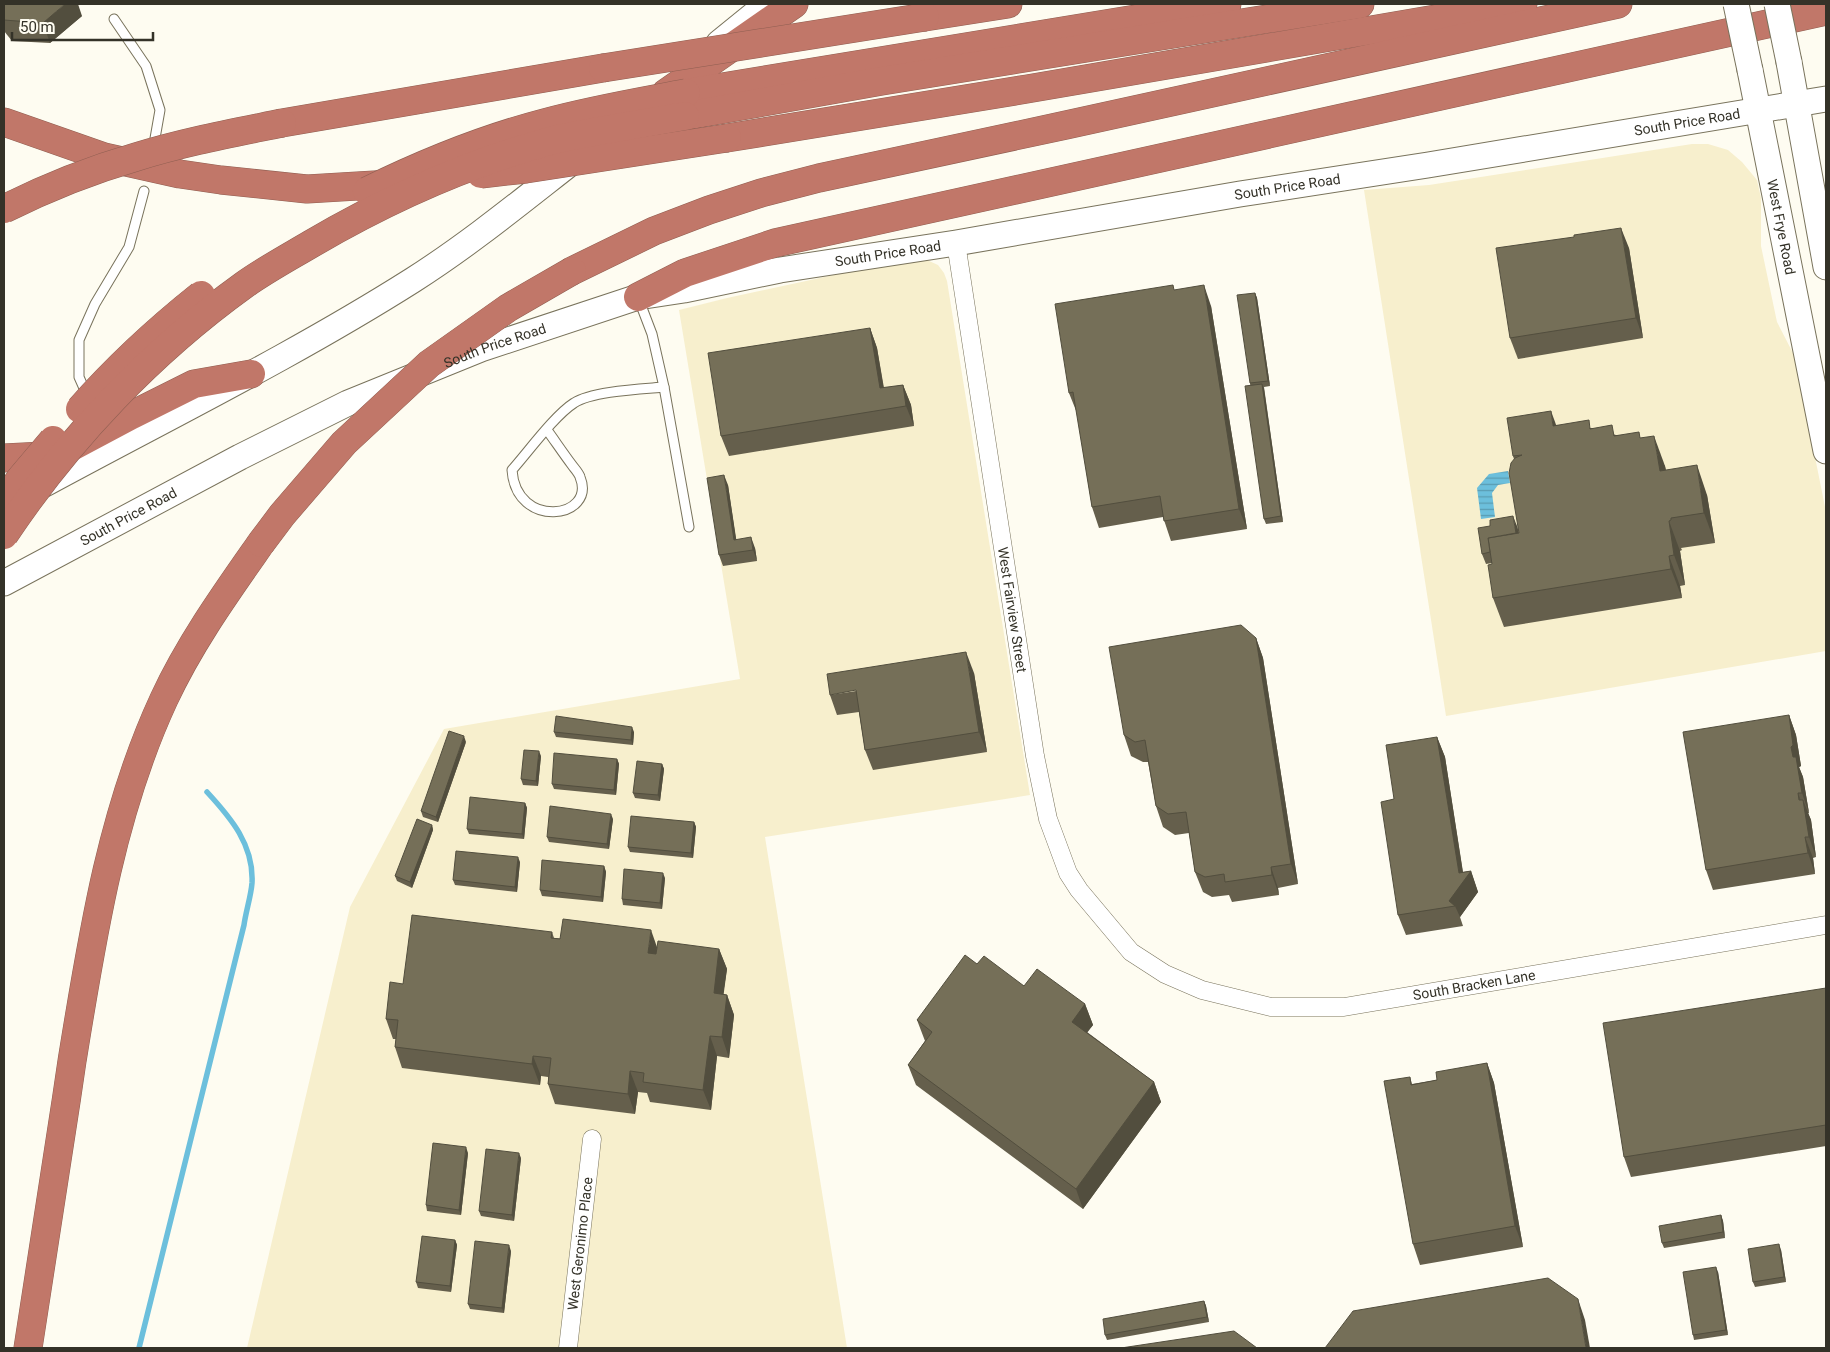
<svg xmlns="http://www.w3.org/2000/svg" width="1830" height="1352" viewBox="0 0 1830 1352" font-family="Roboto,sans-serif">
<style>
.built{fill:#f7efcd}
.water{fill:url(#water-rules)}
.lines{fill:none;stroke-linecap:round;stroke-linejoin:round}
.stream{stroke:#6cbfdc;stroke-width:5.5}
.lane-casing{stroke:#79735c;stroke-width:11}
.street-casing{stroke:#79735c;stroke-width:19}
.secondary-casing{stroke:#79735c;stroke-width:27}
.highway-casing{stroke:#905f52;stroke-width:29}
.lane{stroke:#fff;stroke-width:9}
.street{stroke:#fff;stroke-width:18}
.secondary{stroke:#fff;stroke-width:25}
.highway{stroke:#c17769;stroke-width:28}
.secondary-bridge-casing{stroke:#79735c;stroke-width:27;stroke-linecap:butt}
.highway-bridge-casing{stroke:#905f52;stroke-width:29;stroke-linecap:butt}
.secondary-bridge{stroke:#fff;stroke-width:25}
.highway-bridge{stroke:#c17769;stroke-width:28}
.wall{fill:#655f4c}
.shaded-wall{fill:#524e3e}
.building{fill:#756f58;stroke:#524e3e}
.labels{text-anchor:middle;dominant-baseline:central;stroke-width:5;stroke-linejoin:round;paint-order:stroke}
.street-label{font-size:14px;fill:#343228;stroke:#fefcf1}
</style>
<defs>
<pattern id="water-rules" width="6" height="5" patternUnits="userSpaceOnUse" patternTransform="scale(1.25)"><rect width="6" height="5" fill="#6cbfdc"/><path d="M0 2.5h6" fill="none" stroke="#5a9cb2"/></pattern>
</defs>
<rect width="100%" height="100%" fill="#fefcf1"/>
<g class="built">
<polygon points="1692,144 1708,144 1728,150 1742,162 1757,180 1761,198 1761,246 1777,322 1795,357 1826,512 1826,651 1446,716 1364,190 1429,185"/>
<polygon points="927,260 938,265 944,273 947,281 1030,795 765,837 847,1348 247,1348 350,907 444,729 740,679 679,310 727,298 843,273"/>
</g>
<polygon class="water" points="1508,471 1510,483 1498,485 1492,493 1495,517 1481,519 1477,488 1489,474"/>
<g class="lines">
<path class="stream" d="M139,1348l105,-423c2,-14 7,-29 8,-42 2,-38 -21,-65 -45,-91"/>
<g class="lane-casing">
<g id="lane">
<polyline points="114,19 146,66 160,110 154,144"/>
<polyline points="639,300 652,334 664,387 689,527"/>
<polyline points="87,395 79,377 79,340 95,304 129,247 144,191"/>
<path d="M547,430c8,11 16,23 25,35 2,3 7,8 8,12 17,42 -64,53 -68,-7 16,-18 43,-55 62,-67 18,-12 68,-14 90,-16"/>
</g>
</g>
<g class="street-casing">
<g id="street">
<path id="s1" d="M956,243l79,513 13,63 20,54 11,17 52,62 34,22 37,16 69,17h73l482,-82"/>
<path id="s2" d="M568,1348l24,-209"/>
</g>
</g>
<g class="secondary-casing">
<g id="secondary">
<polyline points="719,43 767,4"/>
<polyline points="1789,62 1826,267"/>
<path id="s3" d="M1750,70l76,381"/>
<path d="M39,487c125,-68 254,-131 374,-207 58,-37 110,-80 164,-122"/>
<path id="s4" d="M4,583l236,-126 108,-54 133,-54 157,-52 46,-7 96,-20 176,-27 284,-49 188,-29 398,-66"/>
</g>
</g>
<g class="highway-casing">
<g id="highway">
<polyline points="925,17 1008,4"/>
<polyline points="666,93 794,4"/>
<polyline points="686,93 1227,4"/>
<polyline points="685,116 882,81 1360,4"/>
<polyline points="4,122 104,157 180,174 221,180 307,189 391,184"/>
<polyline points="282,123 603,68"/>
<polyline points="727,138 1027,89 1523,4"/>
<polyline points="572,271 654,231 709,210 761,193 819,178 1066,125 1618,4"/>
<polyline points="638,297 685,273 775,243 1826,11"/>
<polyline points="4,458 43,456 70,448 132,415 194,384 251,374"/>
<path d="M28,1348c15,-95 30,-191 44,-287 20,-123 39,-248 92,-362 26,-56 62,-106 97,-156"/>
</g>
</g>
<use href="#lane" class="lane"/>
<use href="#street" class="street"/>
<use href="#secondary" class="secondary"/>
<use href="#highway" class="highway"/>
<g class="secondary-bridge-casing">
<g id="secondary-bridge">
<polyline points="1736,4 1750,70"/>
<polyline points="1777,4 1789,62"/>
</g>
</g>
<g class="highway-bridge-casing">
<g id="highway-bridge">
<polyline points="603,68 925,17"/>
<polyline points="481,174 526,169 727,138"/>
<path d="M367,191c57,-28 116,-52 177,-68 47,-13 95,-21 142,-30"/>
<path d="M4,209c42,-21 87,-39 132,-52 48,-15 97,-24 146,-34"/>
<path d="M80,409c37,-42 77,-79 121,-114"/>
<polyline points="4,502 20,479 53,440"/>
<path d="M4,535c64,-96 147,-183 240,-250 21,-15 45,-28 67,-41 77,-45 157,-81 243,-104 15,-4 30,-6 45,-9 29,-5 57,-10 86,-15"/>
<polyline points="261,543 282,515 344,443 429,364 508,308 572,271"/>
</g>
</g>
<use href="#secondary-bridge" class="secondary-bridge"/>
<use href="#highway-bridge" class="highway-bridge"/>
</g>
<g class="wall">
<polygon points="4,4 82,16 50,43 12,41 4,31"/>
<polygon points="1574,237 1629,248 1643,338 1518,359 1510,338"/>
<polygon points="1175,290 1211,306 1247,529 1171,541 1163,517 1099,528 1092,507 1077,413 1069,393"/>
<polygon points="1255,293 1257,298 1270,386 1264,387 1283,522 1266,524 1264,519 1250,383"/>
<polygon points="870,328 877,348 884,388 903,385 911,405 914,426 729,456 721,436"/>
<polygon points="1556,425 1592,428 1616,435 1641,438 1665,466 1666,470 1707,495 1715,543 1681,548 1682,550 1680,551 1685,585 1680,586 1682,598 1504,627 1493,598 1492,563 1486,564 1482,554 1517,526 1519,533 1514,459 1513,456"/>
<polygon points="728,485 736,540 755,548 757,561 723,566 719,555"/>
<polygon points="1256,638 1263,658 1298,884 1278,888 1279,895 1232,902 1229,895 1212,897 1203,892 1195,872 1189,833 1175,835 1163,827 1156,806 1148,762 1143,762 1131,756 1124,735"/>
<polygon points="974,673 987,752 873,770 865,750 859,712 837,715 830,695"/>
<polygon points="1789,715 1796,735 1801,766 1799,767 1803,777 1809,813 1808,813 1811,820 1816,857 1813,858 1815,874 1713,890 1706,870"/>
<polygon points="554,732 634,732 633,745 556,737"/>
<polygon points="1437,737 1445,757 1463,872 1471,871 1478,892 1460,917 1463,926 1406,935 1398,915 1394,799"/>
<polygon points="466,742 438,822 423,817 421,811"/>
<polygon points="541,756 538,786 523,785 521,779"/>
<polygon points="617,759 619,764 616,795 554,789 552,784"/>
<polygon points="662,764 664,769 660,801 635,798 633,793"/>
<polygon points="525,803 527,808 524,839 469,834 467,829"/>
<polygon points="613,819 609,849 549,842 547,837"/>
<polygon points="694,822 696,827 693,858 630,852 628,847"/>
<polygon points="432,825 433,830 412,888 397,881 395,876"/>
<polygon points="520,862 517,892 455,885 453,880"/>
<polygon points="604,866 606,872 603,902 542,896 540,890"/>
<polygon points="665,878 662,909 623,905 622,899"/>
<polygon points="552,932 554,938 657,948 719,949 727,969 723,994 727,995 734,1015 729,1058 717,1056 711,1110 650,1102 647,1093 638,1092 635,1114 555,1104 548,1084 548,1077 541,1076 540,1085 402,1068 395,1047 396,1039 393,1039 386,1019 403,984"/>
<polygon points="977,964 1024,986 1085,1004 1093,1025 1087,1032 1154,1082 1161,1102 1083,1209 916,1085 908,1065 925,1041 917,1020"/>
<polygon points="1826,988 1826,1146 1631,1177 1624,1157"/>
<polygon points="1487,1063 1494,1083 1523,1247 1420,1265 1413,1244 1410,1077 1412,1084 1437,1080"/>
<polygon points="468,1153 461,1215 427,1211 426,1205"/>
<polygon points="521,1158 514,1221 481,1216 479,1211"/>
<polygon points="1721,1215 1723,1221 1725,1238 1664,1248 1662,1243"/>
<polygon points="455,1240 457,1245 451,1292 418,1288 416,1282"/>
<polygon points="1781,1250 1786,1282 1755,1287 1753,1282"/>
<polygon points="511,1251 504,1313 470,1309 468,1304"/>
<polygon points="1718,1272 1728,1335 1694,1340 1693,1335"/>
<polygon points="1204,1301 1206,1306 1209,1322 1107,1340 1105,1335"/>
</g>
<g class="shaded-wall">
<polygon points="65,4 78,4 82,16 50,43 43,23"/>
<polygon points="1621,228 1629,248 1643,338 1636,318"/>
<polygon points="1204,285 1211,306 1247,529 1239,509"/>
<polygon points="1255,293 1257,298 1270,386 1268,381"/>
<polygon points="870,328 877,348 887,409 880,388"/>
<polygon points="1262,384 1264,389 1283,522 1281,516"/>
<polygon points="903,385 911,405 914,426 906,406"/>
<polygon points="1551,411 1562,441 1553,426"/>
<polygon points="1654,436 1665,466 1670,501 1660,471"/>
<polygon points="1697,465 1707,495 1715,543 1704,513"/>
<polygon points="724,475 728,485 738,551 734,540"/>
<polygon points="1513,516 1517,526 1523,558 1519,548"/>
<polygon points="1669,521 1680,551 1685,585 1674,555"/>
<polygon points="751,537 755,548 757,561 753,550"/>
<polygon points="1669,556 1680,586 1682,598 1671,569"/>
<polygon points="1256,638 1263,658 1298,884 1291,864"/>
<polygon points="966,652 974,673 987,752 979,732"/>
<polygon points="1789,715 1796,735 1801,766 1799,767 1803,777 1809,813 1802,793 1793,757 1791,747"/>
<polygon points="632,727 634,732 633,745 631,740"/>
<polygon points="464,736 466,742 438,822 436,817"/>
<polygon points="1437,737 1445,757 1464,880 1471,871 1478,892 1460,917 1455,906 1449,901 1459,873"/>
<polygon points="539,751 541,756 538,786 536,781"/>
<polygon points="617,759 619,764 616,795 614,790"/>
<polygon points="662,764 664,769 660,801 658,795"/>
<polygon points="1798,793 1805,812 1803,800 1811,820 1816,857 1809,837"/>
<polygon points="525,803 527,808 524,839 522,834"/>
<polygon points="611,814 613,819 609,849 607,844"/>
<polygon points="694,822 696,827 693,858 691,853"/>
<polygon points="432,825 433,830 412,888 410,882"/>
<polygon points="1805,837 1813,858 1815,874 1808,853"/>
<polygon points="518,857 520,862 517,892 515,887"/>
<polygon points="604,866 606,872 603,902 601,897"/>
<polygon points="1271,867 1278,888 1279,895 1272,875"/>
<polygon points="663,873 665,878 662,909 660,903"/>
<polygon points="651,930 658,950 655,974 648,953"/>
<polygon points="719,949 727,969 721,1014 714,993"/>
<polygon points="727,995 734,1015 729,1058 722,1037"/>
<polygon points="1085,1004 1093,1025 1080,1042 1072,1022"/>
<polygon points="710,1036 717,1056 711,1110 703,1090"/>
<polygon points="533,1056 541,1076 540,1085 532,1064"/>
<polygon points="1487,1063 1494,1083 1523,1247 1515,1226"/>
<polygon points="630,1071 638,1092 635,1114 628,1094"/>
<polygon points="1154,1082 1161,1102 1083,1209 1076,1189"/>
<polygon points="466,1147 468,1153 461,1215 459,1210"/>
<polygon points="519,1153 521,1158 514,1221 512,1215"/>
<polygon points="1721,1215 1723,1221 1725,1238 1723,1232"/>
<polygon points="455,1240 457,1245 451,1292 450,1286"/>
<polygon points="1779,1244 1781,1250 1786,1282 1784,1277"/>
<polygon points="509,1245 511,1251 504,1313 502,1308"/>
<polygon points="1716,1267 1718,1272 1728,1335 1726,1330"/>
<polygon points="1578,1299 1585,1320 1590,1348 1586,1348"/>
<polygon points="1204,1301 1206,1306 1209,1322 1207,1317"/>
</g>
<g class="building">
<polygon points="4,4 65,4 43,23 4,20"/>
<polygon points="1621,228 1636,318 1510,338 1496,248 1574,237 1574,235"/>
<polygon points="1173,285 1174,290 1204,285 1239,509 1164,521 1160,496 1092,507 1073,392 1069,393 1055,304"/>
<polygon points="1255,293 1268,381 1250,383 1237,295"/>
<polygon points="870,328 880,388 903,385 906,406 721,436 708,353"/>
<polygon points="1262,384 1281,516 1264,519 1245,386"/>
<polygon points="1551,411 1553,426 1589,420 1590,429 1612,425 1614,436 1639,432 1640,438 1654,436 1660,471 1697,465 1704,513 1671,518 1671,520 1669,521 1674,555 1669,556 1671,569 1493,598 1488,565 1492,564 1488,538 1519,533 1509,473 1511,463 1515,458 1522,455 1513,456 1507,418"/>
<polygon points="724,475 734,540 751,537 753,550 719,555 707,478"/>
<polygon points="1513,516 1516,533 1488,538 1490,552 1482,554 1478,528 1490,526 1490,520"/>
<polygon points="1241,625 1256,638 1291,864 1271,867 1272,875 1225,882 1224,874 1205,877 1195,872 1186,812 1168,814 1156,806 1145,740 1135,742 1124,735 1109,647"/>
<polygon points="966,652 979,732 865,750 856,690 830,695 827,674"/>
<polygon points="1789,715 1793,745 1791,747 1793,757 1796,757 1802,793 1798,793 1799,800 1803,800 1809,837 1805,837 1808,853 1706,870 1683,732"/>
<polygon points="556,716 632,727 631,740 554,732"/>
<polygon points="449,731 464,736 436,817 421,811"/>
<polygon points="1437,737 1459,873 1471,871 1449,901 1455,906 1398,915 1381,802 1394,799 1386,745"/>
<polygon points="524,750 539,751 536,781 521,779"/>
<polygon points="554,753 617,759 614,790 552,784"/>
<polygon points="637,761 662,764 658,795 633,793"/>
<polygon points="470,797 525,803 522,834 467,829"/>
<polygon points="550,806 611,814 607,844 547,837"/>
<polygon points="631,816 694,822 691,853 628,847"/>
<polygon points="417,819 432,825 410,882 395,876"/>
<polygon points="456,851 518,857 515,887 453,880"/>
<polygon points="542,860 604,866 601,897 540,890"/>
<polygon points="624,869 663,873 660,903 622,899"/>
<polygon points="412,915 552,932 551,938 560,939 563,919 651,930 648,953 656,954 658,941 719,949 714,993 727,995 722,1037 710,1036 703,1090 643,1082 644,1073 630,1071 628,1094 548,1084 551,1058 533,1056 532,1064 395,1047 398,1020 386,1019 390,982 403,984"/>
<polygon points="965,955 977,964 984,956 1024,986 1037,969 1085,1004 1072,1022 1154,1082 1076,1189 908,1065 932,1032 917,1020"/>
<polygon points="1826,988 1826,1125 1624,1157 1603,1023"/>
<polygon points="1487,1063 1515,1226 1413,1244 1384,1081 1410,1077 1411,1085 1437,1080 1436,1072"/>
<polygon points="433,1143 466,1147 459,1210 426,1205"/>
<polygon points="486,1149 519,1153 512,1215 479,1211"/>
<polygon points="1721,1215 1723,1232 1662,1243 1659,1226"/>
<polygon points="422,1236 455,1240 450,1286 416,1282"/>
<polygon points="475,1241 509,1245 502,1308 468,1304"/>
<polygon points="1779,1244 1784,1277 1753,1282 1748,1249"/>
<polygon points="1716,1267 1726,1330 1693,1335 1683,1272"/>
<polygon points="1548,1278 1578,1299 1586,1348 1325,1348 1353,1311"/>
<polygon points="1204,1301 1207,1317 1105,1335 1103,1319"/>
<polygon points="1234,1331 1257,1348 1121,1348"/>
</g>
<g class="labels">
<g class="street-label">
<text stroke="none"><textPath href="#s4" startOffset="1761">South Price Road</textPath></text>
<text stroke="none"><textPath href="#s4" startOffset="1356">South Price Road</textPath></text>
<text stroke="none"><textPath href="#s3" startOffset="160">West Frye Road</textPath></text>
<text stroke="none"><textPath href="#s4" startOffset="951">South Price Road</textPath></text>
<text stroke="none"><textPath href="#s4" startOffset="546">South Price Road</textPath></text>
<text stroke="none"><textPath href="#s4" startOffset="141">South Price Road</textPath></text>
<text stroke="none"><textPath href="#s1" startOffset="371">West Fairview Street</textPath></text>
<text stroke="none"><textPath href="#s1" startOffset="1099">South Bracken Lane</textPath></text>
<text stroke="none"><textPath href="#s2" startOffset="105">West Geronimo Place</textPath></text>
</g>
</g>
<rect width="1830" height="1352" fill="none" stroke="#343228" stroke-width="10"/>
<path d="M12 32v8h141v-8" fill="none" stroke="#343228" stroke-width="2.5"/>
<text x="20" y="32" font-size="15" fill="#343228" stroke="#fefcf1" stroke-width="4" paint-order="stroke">50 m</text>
</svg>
